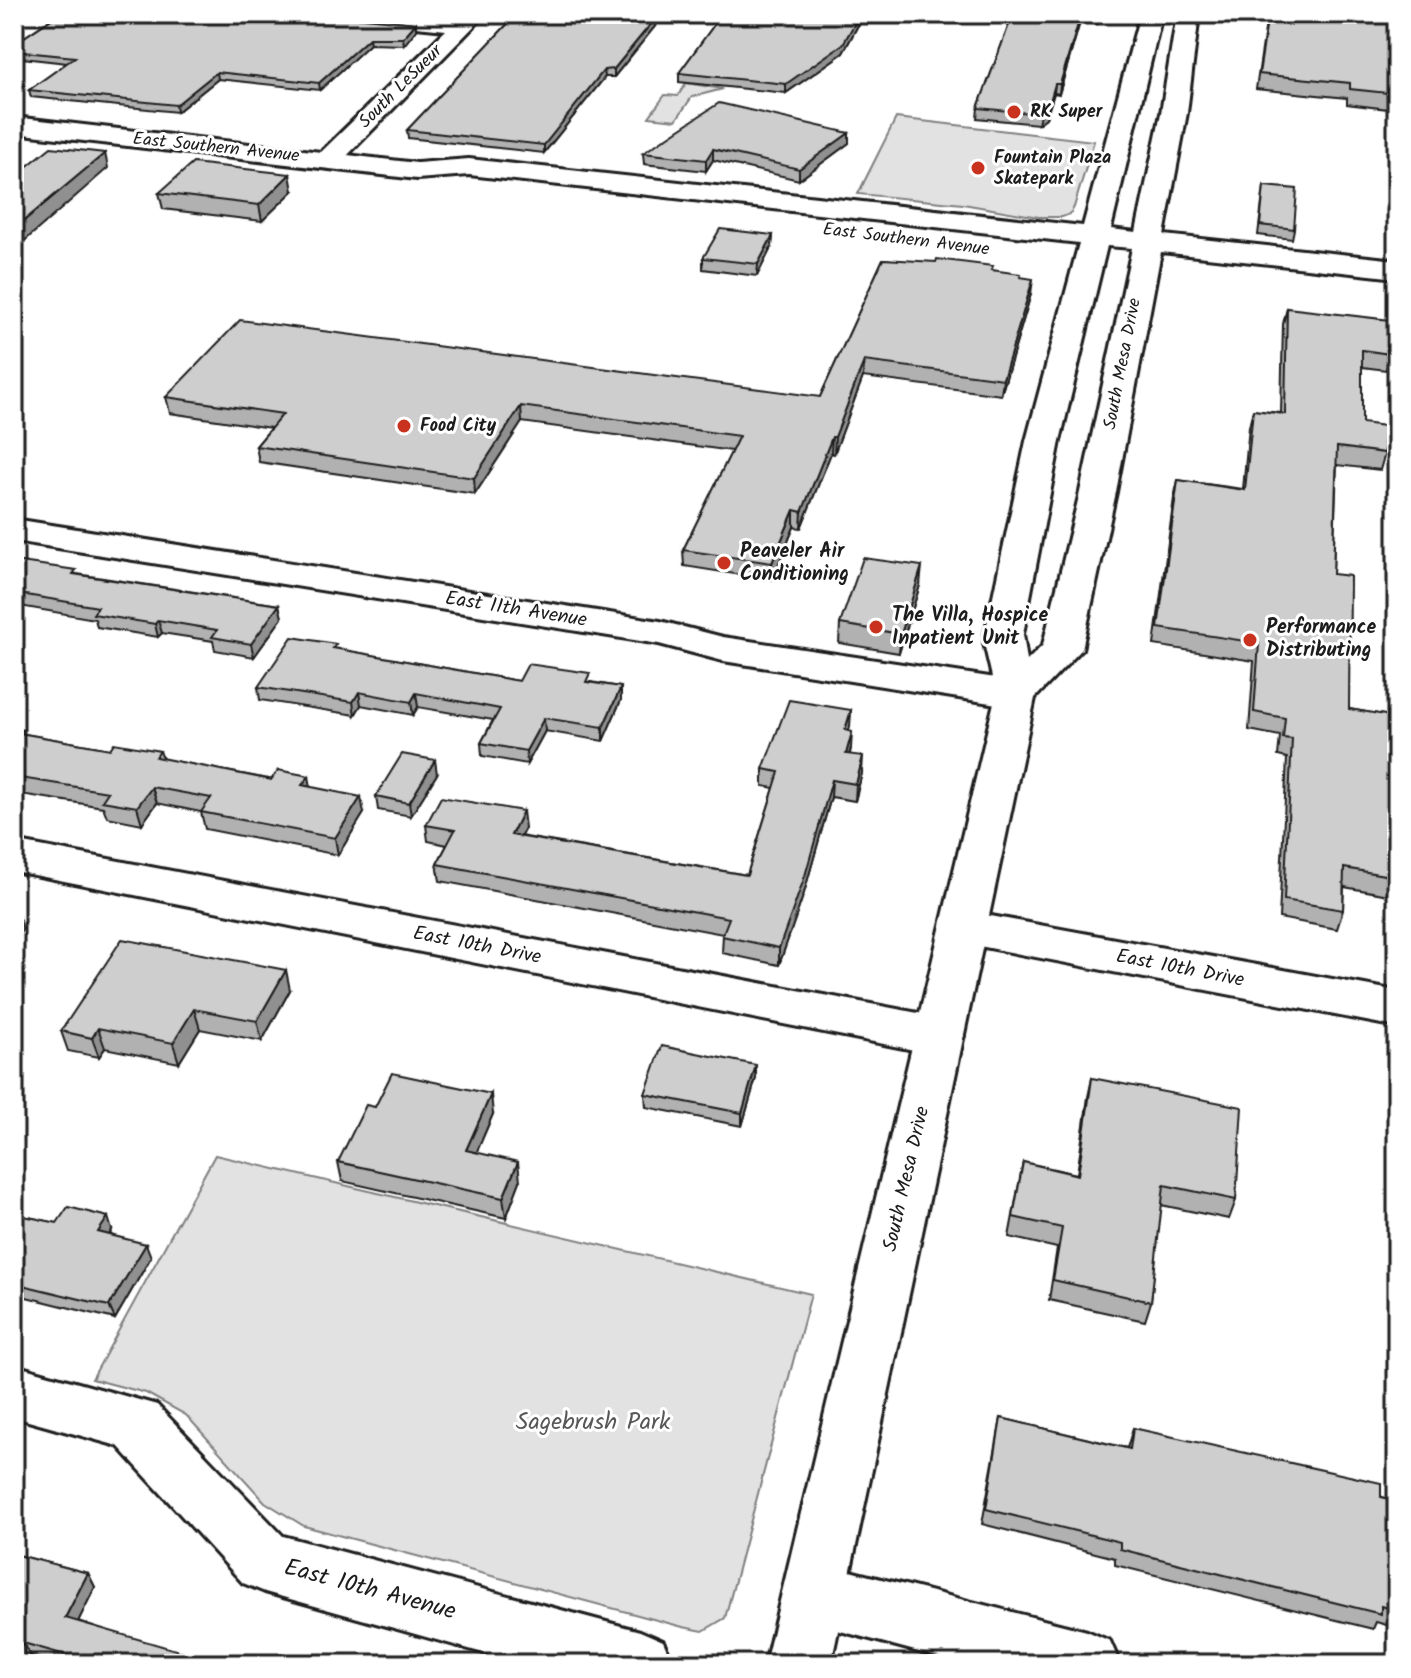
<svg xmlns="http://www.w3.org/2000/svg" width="1411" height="1678" viewBox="0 0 1411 1678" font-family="Kalam,sans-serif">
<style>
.green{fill:#e2e2e2;stroke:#7f7f7f;stroke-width:2}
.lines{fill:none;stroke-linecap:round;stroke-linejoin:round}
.minor-casing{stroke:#1c1c1c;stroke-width:6}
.major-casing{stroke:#1c1c1c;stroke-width:6}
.minor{fill:#fff;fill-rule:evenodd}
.major{fill:#fff;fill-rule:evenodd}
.wall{fill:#b1b1b1;stroke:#1c1c1c;stroke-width:2}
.shaded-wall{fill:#909090;stroke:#1c1c1c;stroke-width:2}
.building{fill:#cecece;stroke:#1c1c1c;stroke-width:2}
.poi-dot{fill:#c8321e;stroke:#fff;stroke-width:3}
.labels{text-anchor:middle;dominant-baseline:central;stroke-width:6;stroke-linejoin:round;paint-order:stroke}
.far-street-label{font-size:18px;fill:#1c1c1c;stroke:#fff}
.far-poi-label{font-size:18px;font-weight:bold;fill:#1c1c1c;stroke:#fff;text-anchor:start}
.poi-label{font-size:20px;font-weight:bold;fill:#1c1c1c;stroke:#fff;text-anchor:start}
.street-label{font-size:20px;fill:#1c1c1c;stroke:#fff}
.near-park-label{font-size:24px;fill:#575757;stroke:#fff}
.near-street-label{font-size:24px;fill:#1c1c1c;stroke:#fff}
</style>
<rect width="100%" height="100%" fill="#fff"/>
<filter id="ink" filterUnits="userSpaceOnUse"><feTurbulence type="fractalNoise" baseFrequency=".0125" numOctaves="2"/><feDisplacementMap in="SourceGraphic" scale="16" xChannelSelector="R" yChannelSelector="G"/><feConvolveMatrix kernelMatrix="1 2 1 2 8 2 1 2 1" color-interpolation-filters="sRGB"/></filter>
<g filter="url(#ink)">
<g class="green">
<polygon points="686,83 723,89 692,97 676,120 649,117 665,95 678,96"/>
<polygon points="896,118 1094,141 1074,207 1070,214 1062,217 1039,217 963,204 858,194"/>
<polygon points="215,1155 811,1294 725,1618 703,1631 683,1627 304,1526 265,1502 186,1415 146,1393 92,1379"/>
</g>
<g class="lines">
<g class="minor-casing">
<g id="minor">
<polygon points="345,14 424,14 458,18 462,14 486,14 337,166 319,166 315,160 319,154 446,30 356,21 348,19"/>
<polygon points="14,519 660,621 723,637 1016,681 1030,685 1036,694 1030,703 1016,707 723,661 659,644 14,541"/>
<polygon points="14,841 939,1017 956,1023 964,1036 956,1049 939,1055 14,871"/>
<polygon points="964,911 1397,991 1397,1027 948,940 941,928 948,916"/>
<polygon points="14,1365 157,1405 283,1536 640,1631 663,1641 673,1664 523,1664 265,1592 243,1583 118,1446 14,1417"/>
<polygon points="814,1562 1087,1631 1110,1641 1120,1664 964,1664 814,1624 792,1615 782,1593 792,1571"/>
</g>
</g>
<g class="major-casing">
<path id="major" d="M1140,14h22l-51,215 25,3 25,-119 16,-99h22l-12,99 -23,122 233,25v18l-236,-26 -45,240 -34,157 -47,49 -204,966h-66l231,-970 -12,-51 1,-9 41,-193 53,-198 -610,-68 -52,4 -403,-46v-16l403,46 52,-4 614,67zM1107,246l25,2 -52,244 -37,153 -16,16 -4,-27 37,-193z"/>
</g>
<use href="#minor" class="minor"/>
<use href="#major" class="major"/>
</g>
<g class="wall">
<polygon points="55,14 345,14 354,17 416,23 416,30 404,45 370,44 320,90 218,79 177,112 31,97 29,90 67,63 14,57 14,44 58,14"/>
<polygon points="517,14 665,14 614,77 605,77 544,153 408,138 407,130"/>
<polygon points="722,14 864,14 843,53 786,93 679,82 679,73"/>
<polygon points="1013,14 1101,14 1098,24 1080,22 1059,94 1054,93 1046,118 1038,124 977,118 978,108"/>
<polygon points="1248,14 1397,14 1397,110 1347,104 1347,98 1256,89 1267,16"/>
<polygon points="849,133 849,143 799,180 713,160 706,171 644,164 643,153"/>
<polygon points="1264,186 1294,229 1292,239 1258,235"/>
<polygon points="293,191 262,221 163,209 159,193"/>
<polygon points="773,235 772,246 757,276 703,269 703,258"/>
<polygon points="883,259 992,270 1021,277 1031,294 1001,395 863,377 834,454 831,453 801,528 794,527 772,580 684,566 683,550 732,451 522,422 475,494 259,462 256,446 271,428 170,413 166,397 820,397"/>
<polygon points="1287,308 1390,354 1386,370 1362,367 1362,423 1385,453 1380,470 1337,465 1333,574 1349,709 1397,717 1397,784 1395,784 1396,877 1389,895 1344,887 1343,910 1337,929 1279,918 1287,758 1278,756 1280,736 1249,730 1254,661 1154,645 1174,498 1178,480 1243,489 1249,427 1253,410 1281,413 1283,324"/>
<polygon points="1397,316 1397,352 1394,352 1395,325"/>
<polygon points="14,561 77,574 279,605 282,618 254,657 215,650 213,641 162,633 158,637 97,627 95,619 14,605"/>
<polygon points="920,585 899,653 839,643 840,624"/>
<polygon points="337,649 519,681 591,682 621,687 621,700 603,741 545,731 527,764 482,756 481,743 493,720 418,707 413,715 361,705 355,715 260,700 258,687"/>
<polygon points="851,710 849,731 851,748 850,754 862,773 855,801 831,797 804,893 779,965 722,953 723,934 440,881 437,864 447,845 428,841 426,825 525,828 520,836 747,875 774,788 763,786 763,769"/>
<polygon points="14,729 24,734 110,749 160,751 163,759 311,787 364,813 338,855 205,829 201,812 157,803 142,824 107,817 103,807 14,793"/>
<polygon points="437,774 411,816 378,810 376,796"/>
<polygon points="290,990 262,1041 200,1029 179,1063 105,1048 99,1057 68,1051 61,1031"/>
<polygon points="756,1078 742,1126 646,1107 645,1094"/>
<polygon points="1092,1078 1236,1200 1229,1219 1161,1205 1151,1302 1145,1321 1049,1300 1057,1248 1009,1237 1023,1162 1077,1174 1088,1097"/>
<polygon points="375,1107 493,1114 476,1153 520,1181 506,1218 342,1181 338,1162"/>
<polygon points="14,1214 57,1223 112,1230 110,1234 151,1257 115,1319 14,1294"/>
<polygon points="1001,1418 1127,1448 1133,1428 1397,1501 1397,1628 1376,1622 1373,1629 1115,1565 1115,1558 982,1524"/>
<polygon points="14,1554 88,1573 95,1587 78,1621 209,1664 58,1664 31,1656 28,1664 14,1664"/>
</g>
<g class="shaded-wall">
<polygon points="659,14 665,14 614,77 614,69"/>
<polygon points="860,14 864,14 843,53 786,93 786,84"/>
<polygon points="1081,14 1080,22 1059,94 1060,84"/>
<polygon points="416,23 416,30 404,45 403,38"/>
<polygon points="369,38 370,44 320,90 319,83"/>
<polygon points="604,70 605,77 544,153 544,145"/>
<polygon points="217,72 218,79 177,112 176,105"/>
<polygon points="1055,84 1054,93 1046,118 1038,124 1040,114"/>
<polygon points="849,133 849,143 799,180 799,169"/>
<polygon points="713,149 713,160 706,171 706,160"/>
<polygon points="105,153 108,168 21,244 24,253 14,260 14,229"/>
<polygon points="290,174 293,191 262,221 259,205"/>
<polygon points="773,235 772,246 757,276 758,264"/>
<polygon points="1033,279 1031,294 1001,395 1003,379"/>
<polygon points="864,361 863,377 834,454 835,437"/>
<polygon points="521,406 522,422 475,494 474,478"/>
<polygon points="832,437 831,453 801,528 802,512"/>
<polygon points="794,510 794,527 772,580 772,563"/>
<polygon points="922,566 920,585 899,653 901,634"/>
<polygon points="279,605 282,618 254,657 251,644"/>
<polygon points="158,620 162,633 158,637 155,624"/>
<polygon points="621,687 621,700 603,741 603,727"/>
<polygon points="359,692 361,705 355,715 353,702"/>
<polygon points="416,693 418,707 413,715 411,702"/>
<polygon points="851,710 850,727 844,746 845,730"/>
<polygon points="544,718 545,731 527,764 526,751"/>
<polygon points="852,732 851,748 845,770 846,754"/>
<polygon points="863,756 862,773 855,801 856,784"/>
<polygon points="435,760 437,774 411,816 409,803"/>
<polygon points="309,776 312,793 302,785"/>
<polygon points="832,780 831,797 804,893 779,965 779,948"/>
<polygon points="152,787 157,803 142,824 137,807"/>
<polygon points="361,797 364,813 338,855 335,838"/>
<polygon points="523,811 525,828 513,852 511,835"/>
<polygon points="18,915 23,929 14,941 14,921"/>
<polygon points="286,970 290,990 262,1041 257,1021"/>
<polygon points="194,1009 200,1029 179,1063 173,1043"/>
<polygon points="98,1028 105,1048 99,1057 92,1038"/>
<polygon points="756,1065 756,1078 742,1126 742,1113"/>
<polygon points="491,1094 493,1114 469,1170 466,1150"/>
<polygon points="518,1162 520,1181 506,1218 503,1198"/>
<polygon points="108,1217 112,1230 103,1245 98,1232"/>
<polygon points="146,1244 151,1257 115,1319 109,1306"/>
<polygon points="88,1573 95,1587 73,1632 65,1618"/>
<polygon points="23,1643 31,1656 28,1664 14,1664 14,1661"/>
</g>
<g class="building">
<polygon points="59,14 345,14 354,17 416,23 403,38 369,38 319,83 217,72 176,105 29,90 75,57 14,51 14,44"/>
<polygon points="517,14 659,14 614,69 604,70 544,145 407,130"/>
<polygon points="722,14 860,14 843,44 786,84 679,73"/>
<polygon points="1013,14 1081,14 1060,84 1055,84 1048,108 1040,114 978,108"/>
<polygon points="1268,14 1397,14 1397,94 1350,89 1350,83 1259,74"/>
<polygon points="719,103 849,133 799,169 713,149 706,160 643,153"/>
<polygon points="51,147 105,153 14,229 14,172 20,172"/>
<polygon points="193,163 290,174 259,205 159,193"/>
<polygon points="1264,186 1297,189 1294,229 1260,225"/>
<polygon points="720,229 773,235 758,264 703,258"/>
<polygon points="883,259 936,262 937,259 993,266 991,270 1021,274 1020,277 1033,279 1003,379 864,361 835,437 832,437 802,512 794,510 772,563 683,550 739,436 521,406 474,478 256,446 283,414 166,397 240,320 820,397"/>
<polygon points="1287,308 1390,320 1390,354 1362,350 1362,423 1384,426 1385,453 1337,447 1333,574 1350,576 1349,709 1397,717 1397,765 1395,764 1396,877 1344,868 1343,910 1284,900 1292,739 1283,738 1285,718 1254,712 1259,643 1158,628 1178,480 1245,490 1253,410 1285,414"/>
<polygon points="863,558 922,566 901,634 840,624"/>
<polygon points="14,561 76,570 73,574 279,605 251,644 212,637 217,630 158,620 155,624 93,614 98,607 14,593"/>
<polygon points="292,637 336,644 333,648 519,681 528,664 590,673 586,682 621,687 603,727 544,718 526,751 481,743 500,709 416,693 411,702 359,692 353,702 258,687"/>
<polygon points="789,700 851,710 845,730 852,732 846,754 863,756 856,784 832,780 805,876 779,948 722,936 729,918 437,864 455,830 426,825 441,797 523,811 511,835 747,875 779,772 763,769"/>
<polygon points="14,729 23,730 20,733 110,749 114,743 160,751 156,757 271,780 278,770 309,776 302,785 361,797 335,838 201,812 211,798 152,787 137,807 102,801 108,792 14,777"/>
<polygon points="402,754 435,760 409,803 376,796"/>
<polygon points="122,939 286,970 257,1021 194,1009 173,1043 98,1028 92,1038 61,1031"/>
<polygon points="662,1046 756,1065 742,1113 645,1094"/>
<polygon points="392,1073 491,1094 466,1150 518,1162 503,1198 338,1162 366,1105 375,1107"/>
<polygon points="1092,1078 1242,1107 1236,1200 1164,1185 1151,1302 1053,1280 1062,1228 1013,1217 1023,1162 1078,1175"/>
<polygon points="68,1207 108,1217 98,1232 146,1244 109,1306 14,1283 14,1214 57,1223"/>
<polygon points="1001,1418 1130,1449 1133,1428 1381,1483 1381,1497 1397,1501 1397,1610 1381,1606 1381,1614 1120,1549 1120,1542 986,1509"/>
<polygon points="14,1554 88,1573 65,1618 207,1659 204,1664 97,1664 23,1643 14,1661"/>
</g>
</g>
<g class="poi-dot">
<circle cx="1014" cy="112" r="8"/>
<circle cx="978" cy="168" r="8"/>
<circle cx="404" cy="426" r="8"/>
<circle cx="724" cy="563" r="8"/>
<circle cx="876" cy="627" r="8"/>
<circle cx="1250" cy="640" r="8"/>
</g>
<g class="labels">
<g class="far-street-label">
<text transform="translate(401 87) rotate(-45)">South LeSueur</text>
<text transform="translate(216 148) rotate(6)">East Southern Avenue</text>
<text transform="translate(906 240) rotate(7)">East Southern Avenue</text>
<text transform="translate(1123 364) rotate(-79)">South Mesa Drive</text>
</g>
<g class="far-poi-label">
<text x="1030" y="112">RK Super</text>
<text x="994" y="158">Fountain Plaza<tspan x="994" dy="21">Skatepark</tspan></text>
<text x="420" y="426">Food City</text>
</g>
<g class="poi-label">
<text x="740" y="552">Peaveler Air<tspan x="740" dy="23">Conditioning</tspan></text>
<text x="892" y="616">The Villa, Hospice<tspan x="892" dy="23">Inpatient Unit</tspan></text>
<text x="1266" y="628">Performance<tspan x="1266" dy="23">Distributing</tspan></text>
</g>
<g class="street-label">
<text transform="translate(516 610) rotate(9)">East 11th Avenue</text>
<text transform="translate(477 946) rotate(11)">East 10th Drive</text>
<text transform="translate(1180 969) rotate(11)">East 10th Drive</text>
<text transform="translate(907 1179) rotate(-77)">South Mesa Drive</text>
</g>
<g class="near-park-label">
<text x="593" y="1422">Sagebrush Park</text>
</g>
<g class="near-street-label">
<text transform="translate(370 1590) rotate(15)">East 10th Avenue</text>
</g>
</g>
<rect width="1411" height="1678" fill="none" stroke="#fff" stroke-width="48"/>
<rect x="24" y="24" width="1363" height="1630" fill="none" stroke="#1c1c1c" stroke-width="3" filter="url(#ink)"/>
</svg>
